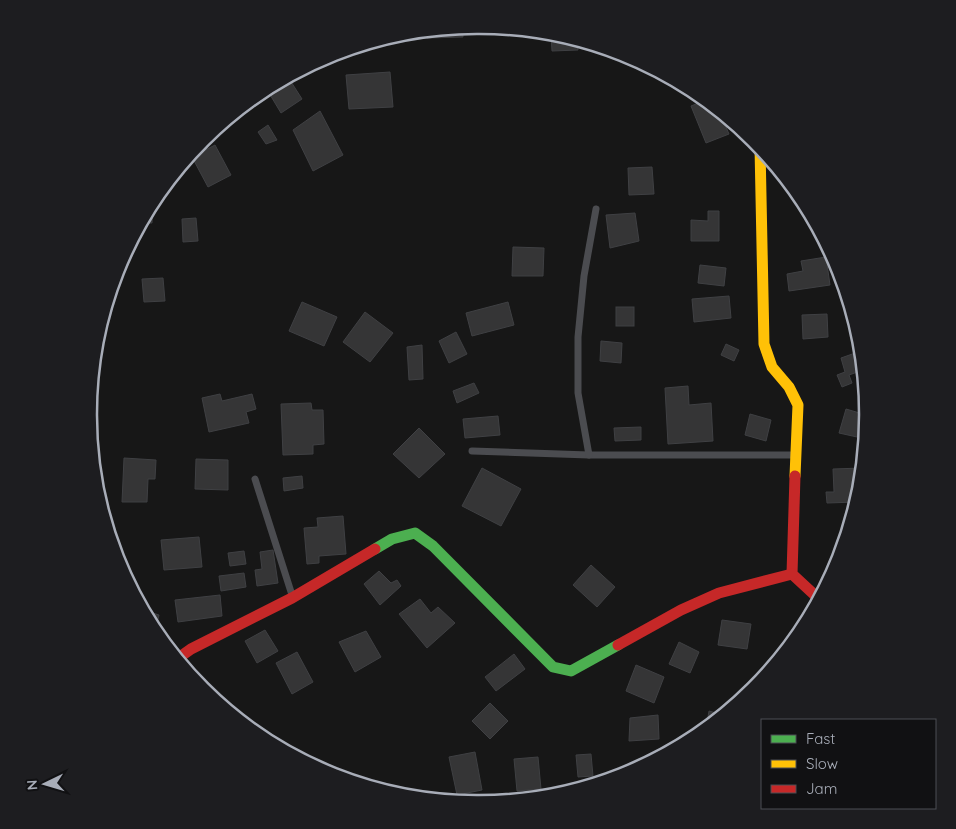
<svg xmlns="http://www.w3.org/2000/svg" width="956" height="829" viewBox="0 0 956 829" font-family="Quicksand,sans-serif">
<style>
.building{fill:#353536;stroke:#3f4043}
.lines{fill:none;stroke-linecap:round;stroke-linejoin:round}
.lane{stroke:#4b4c50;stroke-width:7}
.fast{stroke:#4caf50;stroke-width:11}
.slow{stroke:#ffc107;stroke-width:11}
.jam{stroke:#c62828;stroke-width:11}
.rim{fill:none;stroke:#a8adb8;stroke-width:2.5}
</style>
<rect width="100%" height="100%" fill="#171717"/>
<g class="building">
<polygon points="462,27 463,37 427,38 427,30"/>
<polygon points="551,34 558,34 577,39 578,50 552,51"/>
<polygon points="390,72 393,107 349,109 346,75"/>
<polygon points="288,77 302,99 281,113 266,88"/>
<polygon points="706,100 719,111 729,134 706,143 691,106"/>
<polygon points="320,111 343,155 313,171 293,130"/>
<polygon points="268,125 277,140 266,144 258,132"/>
<polygon points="215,145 231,175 208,187 192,157"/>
<polygon points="652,167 654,194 629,195 628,168"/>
<polygon points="153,200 152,223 141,223"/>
<polygon points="708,211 719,211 719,241 691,241 691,220 708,221"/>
<polygon points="635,213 639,241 610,248 606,215"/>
<polygon points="196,218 198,241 183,242 182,219"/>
<polygon points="513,247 544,248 543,276 512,276"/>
<polygon points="826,257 830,285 789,291 787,274 803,271 801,261"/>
<polygon points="700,265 726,268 724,286 698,283"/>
<polygon points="163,278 165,301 144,302 142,279"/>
<polygon points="729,296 731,318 694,322 692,299"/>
<polygon points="302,302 337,317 324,346 289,331"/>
<polygon points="508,302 514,325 472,336 466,313"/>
<rect x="616" y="307" width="18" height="19"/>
<polygon points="365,312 393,333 370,362 343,342"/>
<polygon points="827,314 828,337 803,339 802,315"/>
<polygon points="456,332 467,354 449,363 439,341"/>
<polygon points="601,341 622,343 621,363 600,361"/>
<polygon points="726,344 739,350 734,361 721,355"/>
<polygon points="422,345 423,379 409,380 407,347"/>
<polygon points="858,352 863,370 849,375 852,383 842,387 837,375 845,372 841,358"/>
<polygon points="474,383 479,393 457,403 453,391"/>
<polygon points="688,386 689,405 711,403 713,441 668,444 665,388"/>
<polygon points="220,394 222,401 252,394 256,409 246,412 249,423 209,432 202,398"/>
<polygon points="311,403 312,410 323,410 324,444 313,445 313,454 283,455 281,404"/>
<polygon points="846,409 863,414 857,437 839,433"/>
<polygon points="750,414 771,420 766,441 745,435"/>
<polygon points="498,416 500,435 465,438 463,419"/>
<polygon points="641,427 641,440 615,441 614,428"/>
<polygon points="419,428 445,454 419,478 393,454"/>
<polygon points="124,458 156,460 155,479 148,479 147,502 122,502"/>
<polygon points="196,459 228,460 228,490 195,489"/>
<polygon points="482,468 521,489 501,526 462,506"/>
<polygon points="862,468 860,491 857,502 827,503 826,492 834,492 833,469"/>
<polygon points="302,476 303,488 284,491 283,478"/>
<polygon points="104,494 105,507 108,506 109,518 104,518 97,495"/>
<polygon points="343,516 346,554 319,556 319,563 307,564 304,528 318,527 317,518"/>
<polygon points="199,537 202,567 164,570 161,540"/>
<polygon points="273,550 278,583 257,586 255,570 262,569 260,552"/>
<polygon points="244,551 246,564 230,566 228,553"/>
<polygon points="591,565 615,587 597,607 573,585"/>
<polygon points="379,571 391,583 397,580 401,586 380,605 364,584"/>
<polygon points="244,573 246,587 221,591 219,576"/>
<polygon points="220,595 222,616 178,622 175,600"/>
<polygon points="420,599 431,613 438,607 455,623 427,648 399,614"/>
<polygon points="143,610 159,615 155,632 154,631"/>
<polygon points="722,620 751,624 747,649 718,645"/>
<polygon points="265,630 278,651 257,663 245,641"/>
<polygon points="366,631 381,657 355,672 339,642"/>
<polygon points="794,638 795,639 770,670 769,670"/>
<polygon points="679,642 699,652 690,673 669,664"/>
<polygon points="297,652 313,682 292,694 276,663"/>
<polygon points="514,654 525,669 496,691 485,677"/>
<polygon points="636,665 664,677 654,703 626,691"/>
<polygon points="490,703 508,721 490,739 472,721"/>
<polygon points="709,711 723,715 706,729"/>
<polygon points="658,715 659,739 629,741 630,718"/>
<polygon points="475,752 482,790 457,795 449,757"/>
<polygon points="591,754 593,776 578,777 576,755"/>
<polygon points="538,757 541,789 517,791 514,759"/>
<polygon points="347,773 364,784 363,785 343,779"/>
<polygon points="391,788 404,797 388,792"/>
</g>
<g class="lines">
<g class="lane">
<polyline points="472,451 589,455 793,455"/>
<polyline points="589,455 578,393 578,337 584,276 596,209"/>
<polyline points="255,479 292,595"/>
</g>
<polyline class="fast" points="375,549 392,539 415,533 433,546 553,667 571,671 618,645"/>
<polyline class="slow" points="760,147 764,344 772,367 789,387 798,405 795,476"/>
<g class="jam">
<polyline points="795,476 792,574 819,599"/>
<polyline points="618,645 681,610 719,593 792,574"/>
<polyline points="177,659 191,649 292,598 375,549"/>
</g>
</g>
<path d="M0 0H956V829H0ZM477 34H479A380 380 0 0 1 859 414V415A380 380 0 0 1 479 795H477A380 380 0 0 1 97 415V414A380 380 0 0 1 477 34Z" fill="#1d1d20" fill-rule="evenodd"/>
<path class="rim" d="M477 34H479A380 380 0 0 1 859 414V415A380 380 0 0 1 479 795H477A380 380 0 0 1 97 415V414A380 380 0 0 1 477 34Z"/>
<rect x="761" y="719" width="175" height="90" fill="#111113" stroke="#4d4f55"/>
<rect x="771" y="735" width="25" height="8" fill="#4caf50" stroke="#4d4f55"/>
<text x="806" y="744" font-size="15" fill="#a8adb8">Fast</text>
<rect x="771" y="760" width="25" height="8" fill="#ffc107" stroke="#4d4f55"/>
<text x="806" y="769" font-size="15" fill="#a8adb8">Slow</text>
<rect x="771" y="785" width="25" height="8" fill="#c62828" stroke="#4d4f55"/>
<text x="806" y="794" font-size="15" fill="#a8adb8">Jam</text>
<g transform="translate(45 784) rotate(265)" stroke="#111113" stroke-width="4" paint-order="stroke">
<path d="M0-4L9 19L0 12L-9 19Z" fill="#a8adb8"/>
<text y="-8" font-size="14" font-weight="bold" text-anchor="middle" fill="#a8adb8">N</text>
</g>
</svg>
